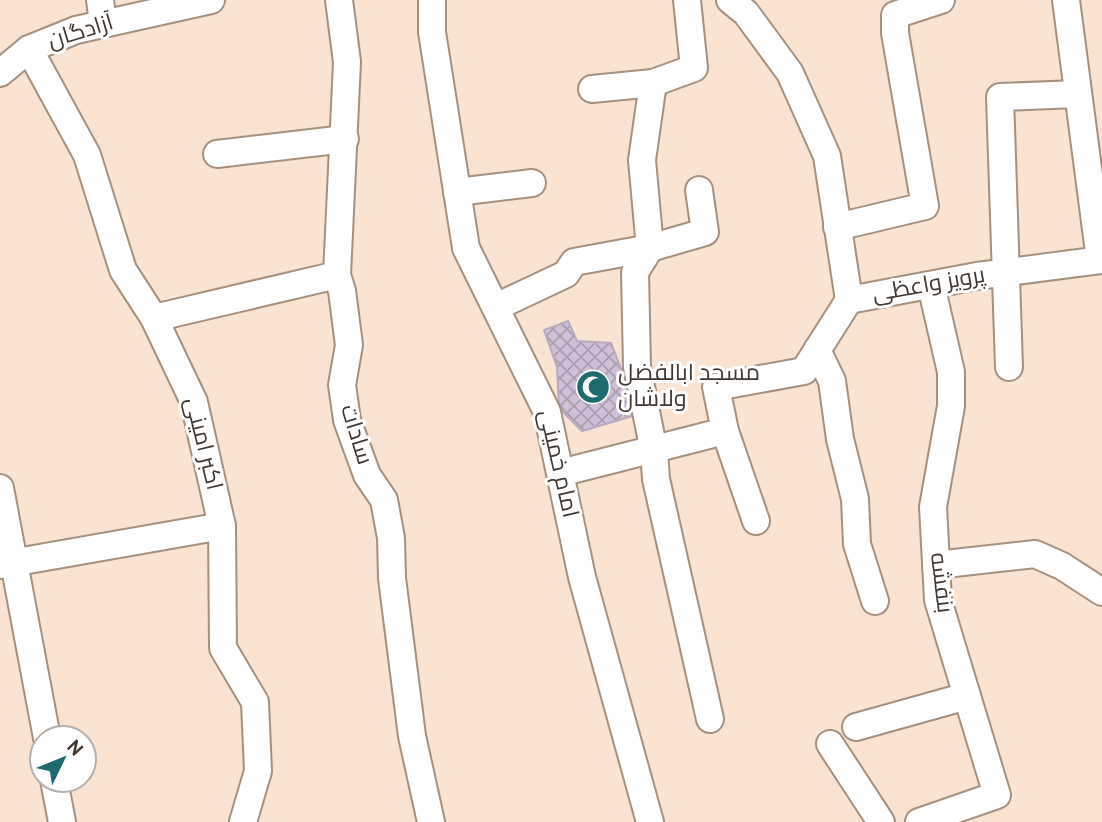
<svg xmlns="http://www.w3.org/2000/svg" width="1102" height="822" viewBox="0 0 1102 822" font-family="Overpass,Cairo,sans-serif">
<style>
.building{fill:url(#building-cross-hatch);stroke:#b9aac1;stroke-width:2}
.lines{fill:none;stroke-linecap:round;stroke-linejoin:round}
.minor-casing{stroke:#a5907e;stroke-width:30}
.minor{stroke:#fff;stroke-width:26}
.labels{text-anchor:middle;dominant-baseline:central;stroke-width:6;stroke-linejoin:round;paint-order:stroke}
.street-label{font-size:23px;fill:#403830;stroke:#fff}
.poi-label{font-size:23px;fill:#403830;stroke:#fff;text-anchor:start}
</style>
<defs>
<pattern id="building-cross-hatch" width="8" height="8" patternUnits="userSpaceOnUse" patternTransform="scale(1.75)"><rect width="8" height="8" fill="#cfc0d7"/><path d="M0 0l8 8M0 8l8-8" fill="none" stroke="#a99daf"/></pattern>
</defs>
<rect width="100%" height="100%" fill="#fae3d0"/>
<polygon class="building" points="568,321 577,341 611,343 639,414 582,431 559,408 557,367 544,330"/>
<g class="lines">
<g class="minor-casing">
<g id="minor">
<polyline points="100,0 103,24"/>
<polyline points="339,0 347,62 337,275 342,291 349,345 342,385 347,420 367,475 384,500 391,538 392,578 412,736 431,822"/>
<polyline points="432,0 432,32 466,248 547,412 582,577 650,822"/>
<polyline points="730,0 746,13 790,73 827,156 849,300"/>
<polyline points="1066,0 1100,260"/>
<polyline points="29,49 87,155 123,270 154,318 194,402 222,526 223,648 255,702 258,771 243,822"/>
<polyline points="0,73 29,49 76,30 211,0"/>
<polyline points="653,83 642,160 650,248 635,272 637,367 654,451 656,479 710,719"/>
<polyline points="592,89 653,83 694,68 687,0"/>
<polyline points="217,154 345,139"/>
<polyline points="457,192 532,183"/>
<polyline points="837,227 925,206 895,33 895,15 941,0"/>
<polyline points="498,306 566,274 574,262 650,248 705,232 699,190"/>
<polyline points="154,318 337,275"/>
<polyline points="817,350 832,381 840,439 855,499 857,544 875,601"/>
<polyline points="1009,367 1000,97 1078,94"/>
<polyline points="725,431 756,521"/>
<polyline points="560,473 725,431 716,387 804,371 849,300 977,276 1102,260"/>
<polyline points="0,488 47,738"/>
<polyline points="0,565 222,526"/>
<polyline points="936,565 1035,554 1062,566 1102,592"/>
<polyline points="856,727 967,696"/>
<polyline points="830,744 881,822"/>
<polyline points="54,780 62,822"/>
<polyline points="919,822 997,795 938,600 933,507 951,406 951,372 931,285"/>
</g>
</g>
<use href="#minor" class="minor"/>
</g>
<defs>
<g id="mosque-disc" transform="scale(1.75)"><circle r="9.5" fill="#1d6a6f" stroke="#fff"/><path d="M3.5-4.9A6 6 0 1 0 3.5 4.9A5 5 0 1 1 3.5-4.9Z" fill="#fff"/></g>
</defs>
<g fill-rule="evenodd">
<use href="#mosque-disc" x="593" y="387"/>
</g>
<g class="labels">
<g class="street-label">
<text transform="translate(81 33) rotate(-17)">آزادگان</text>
<text transform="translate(929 286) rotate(-10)">پرویز واعظی</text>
<text transform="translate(355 435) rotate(73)">سادات</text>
<text transform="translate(202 444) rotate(76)">اکبر امينی</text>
<text transform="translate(557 464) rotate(77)">امام خمینی</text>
<text transform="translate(940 583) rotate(83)">بنفشه</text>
</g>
<g class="poi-label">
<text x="618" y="374">مسجد ابالفضل<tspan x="618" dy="26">ولاشان</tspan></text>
</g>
</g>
<g transform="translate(63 759) rotate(47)"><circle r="33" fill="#ffffff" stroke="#b3afac" stroke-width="2"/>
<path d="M0-5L12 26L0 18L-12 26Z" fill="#1d6a6f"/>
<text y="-10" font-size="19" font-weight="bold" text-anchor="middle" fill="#403830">N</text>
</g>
</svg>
